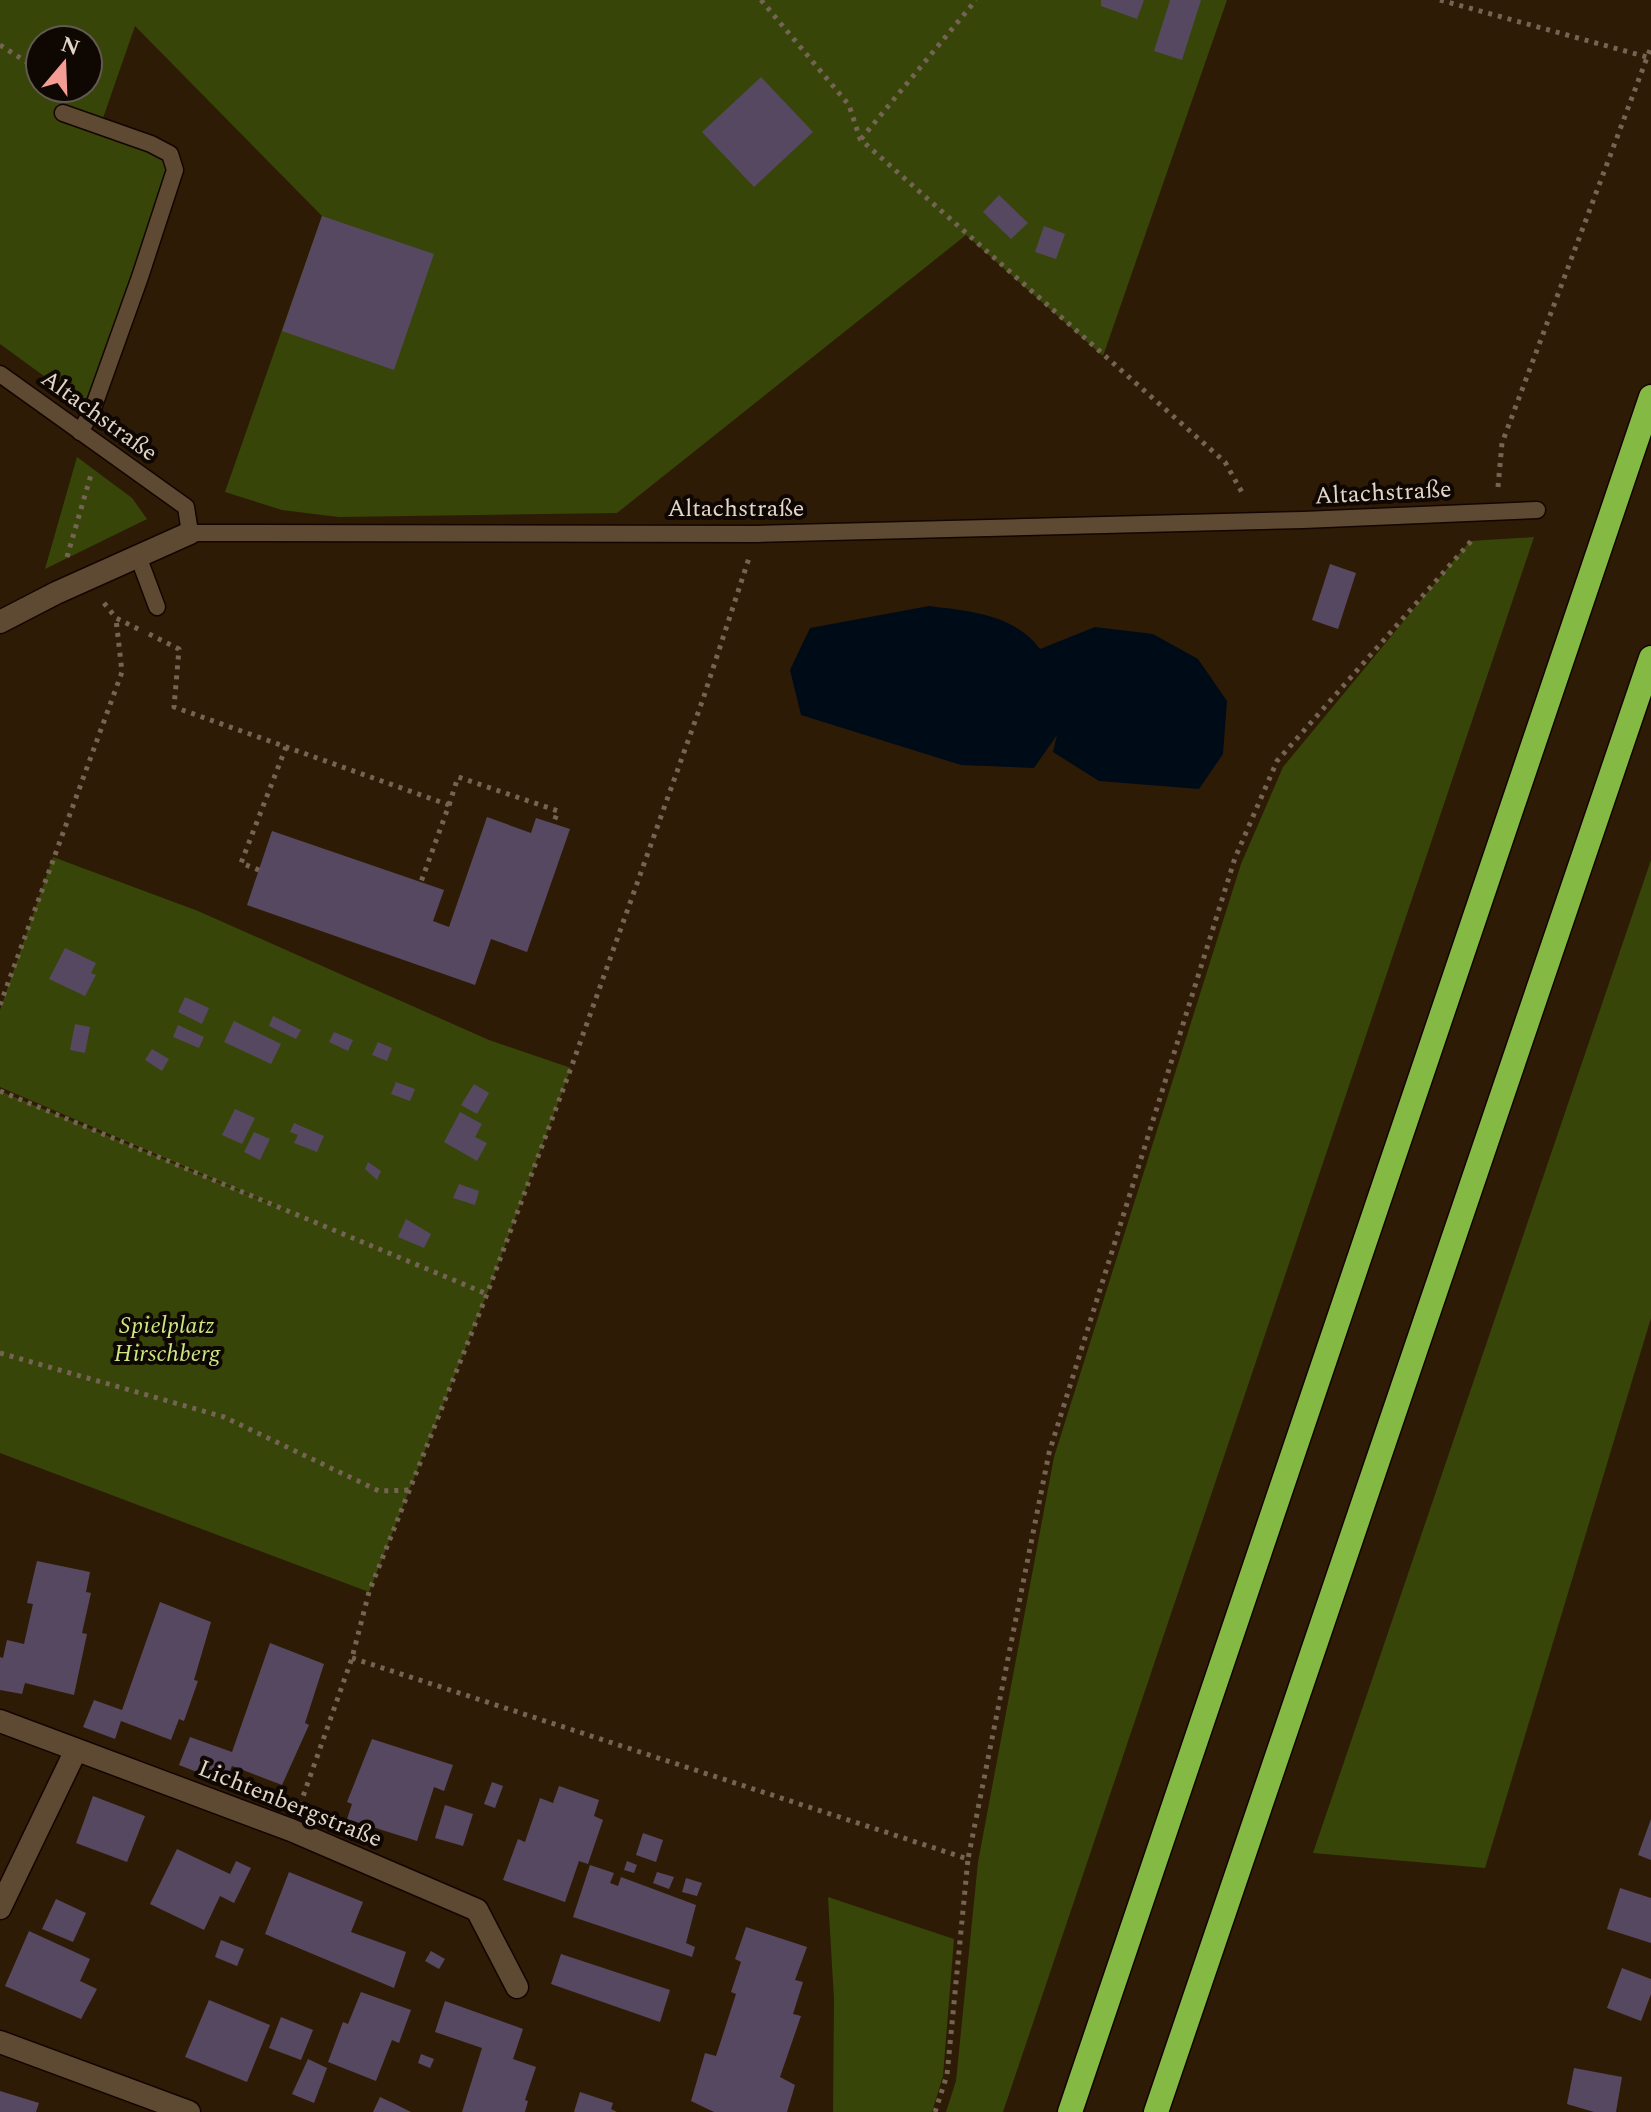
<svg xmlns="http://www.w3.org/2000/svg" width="1651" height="2112" viewBox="0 0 1651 2112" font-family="Spectral,serif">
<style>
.green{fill:#374509;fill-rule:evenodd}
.water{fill:#000b18}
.building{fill:#574861}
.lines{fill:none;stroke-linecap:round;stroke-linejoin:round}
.service-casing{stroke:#150500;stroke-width:19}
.minor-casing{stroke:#150500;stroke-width:25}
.motorway-casing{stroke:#150500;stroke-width:27}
.path{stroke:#756453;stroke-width:5;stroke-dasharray:4 6;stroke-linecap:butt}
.service{stroke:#5e4933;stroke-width:16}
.minor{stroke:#5e4933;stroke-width:22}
.motorway{stroke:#84ba43;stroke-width:24}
.labels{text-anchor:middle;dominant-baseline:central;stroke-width:8;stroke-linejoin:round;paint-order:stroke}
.street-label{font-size:24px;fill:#e2d5c9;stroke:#0f0702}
.park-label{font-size:24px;font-style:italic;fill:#cbe882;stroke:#0f0702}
</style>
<rect width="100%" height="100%" fill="#2e1b06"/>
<g class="green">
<path d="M0,0h1227l-124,356 -137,-121 -349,278 -278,4 -57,-7 -57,-18 97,-276 -187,-190 -32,92 -37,-12 85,38 24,26 -83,241 -92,-67zM40,40h48v48h-48z"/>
<polygon points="77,457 132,498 147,519 45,569"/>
<polygon points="1534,537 1003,2112 946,2112 956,2081 978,1862 1054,1457 1241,864 1283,767 1470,541"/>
<polygon points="53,857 198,911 489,1040 571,1068 487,1294 369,1592 0,1453 0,1091 295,1214 0,1087 0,1010"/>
<polygon points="1651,860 1651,1318 1485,1868 1313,1853"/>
<polygon points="828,1897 954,1939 943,2076 932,2112 833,2112 834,1999"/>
</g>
<path class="water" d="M929,606c40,5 85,8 111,43l55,-22 58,7 45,25 29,42 -4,53 -24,35 -100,-8 -46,-29 4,-17 -23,33 -73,-3 -160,-50 -11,-45 20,-42z"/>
<g class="building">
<polygon points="1101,0 1144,0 1137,19 1101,6"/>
<polygon points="1170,0 1201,0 1182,60 1154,51"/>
<polygon points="761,77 813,132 754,187 702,132"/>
<polygon points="999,195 1028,223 1011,239 983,212"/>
<polygon points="322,216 434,254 394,370 282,331"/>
<polygon points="1044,226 1065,234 1056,259 1035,252"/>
<polygon points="1330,564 1356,573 1338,629 1312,620"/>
<polygon points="487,817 531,833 536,818 570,829 527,952 491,939 475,985 247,905 272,831 444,890 433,921 449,927"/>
<polygon points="65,948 96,963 91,973 96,975 85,996 49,979"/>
<polygon points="185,997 209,1008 202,1024 178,1012"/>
<polygon points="273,1016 301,1030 296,1039 269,1026"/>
<polygon points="234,1021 281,1044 271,1064 224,1042"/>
<polygon points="75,1024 90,1027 85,1053 70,1050"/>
<polygon points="178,1025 204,1037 199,1048 173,1037"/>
<polygon points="334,1032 353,1040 348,1051 329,1042"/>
<polygon points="378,1042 392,1048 387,1061 372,1055"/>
<polygon points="152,1049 169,1059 162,1071 145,1060"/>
<polygon points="396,1082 415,1089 410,1101 391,1094"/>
<polygon points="474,1084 489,1093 477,1114 461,1105"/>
<polygon points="235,1109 255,1118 242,1144 222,1135"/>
<polygon points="460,1112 482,1124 475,1137 487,1143 477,1161 444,1142"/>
<polygon points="294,1123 324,1136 317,1152 294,1143 298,1135 290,1132"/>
<polygon points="254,1132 270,1139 260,1160 244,1152"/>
<polygon points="368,1162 381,1171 377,1180 365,1169"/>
<polygon points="459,1184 479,1191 475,1205 453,1198"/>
<polygon points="406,1219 431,1234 424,1248 398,1237"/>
<polygon points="37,1561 90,1572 86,1592 91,1593 82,1633 87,1634 74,1695 25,1683 22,1694 0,1690 0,1657 3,1658 7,1640 24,1644 33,1604 27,1603"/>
<polygon points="160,1602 211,1622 194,1680 198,1681 184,1721 179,1719 171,1740 121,1721 115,1739 83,1727 94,1700 122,1710"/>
<polygon points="270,1643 324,1664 305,1723 309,1725 282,1785 232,1766 225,1783 179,1765 190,1737 232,1752"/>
<polygon points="372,1739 453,1765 444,1791 434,1787 417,1841 347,1819 352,1804 347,1802"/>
<polygon points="492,1782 503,1786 495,1808 484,1804"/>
<polygon points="559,1786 599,1800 594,1816 603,1820 588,1864 579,1861 565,1902 503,1880 518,1839 525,1842 540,1798 553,1803"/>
<polygon points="93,1796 145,1816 127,1862 76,1843"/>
<polygon points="445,1805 473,1814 463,1846 435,1838"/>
<polygon points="1651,1819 1651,1860 1638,1855"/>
<polygon points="643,1833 663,1840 656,1862 636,1855"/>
<polygon points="177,1849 230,1874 236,1861 251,1868 234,1903 220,1896 204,1930 150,1904"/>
<polygon points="627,1861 637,1865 634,1873 624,1870"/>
<polygon points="590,1865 614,1873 610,1883 618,1886 621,1877 696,1905 686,1943 695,1947 692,1957 573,1917"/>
<polygon points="289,1872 363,1902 351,1932 406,1952 394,1988 265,1934"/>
<polygon points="657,1872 674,1877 669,1889 653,1883"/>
<polygon points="686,1878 702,1883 697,1896 682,1892"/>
<polygon points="1620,1888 1651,1898 1651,1943 1607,1929"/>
<polygon points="56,1899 86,1913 73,1942 42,1929"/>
<polygon points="746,1927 807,1947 795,1980 803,1982 793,2014 801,2016 780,2077 795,2085 787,2112 714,2112 691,2101 705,2053 716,2056 736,1994 731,1992 741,1962 735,1959"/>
<polygon points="29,1931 90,1959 80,1981 97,1989 81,2019 5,1986"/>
<polygon points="221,1940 244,1949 237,1966 215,1957"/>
<polygon points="431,1951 445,1959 439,1969 425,1961"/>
<polygon points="561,1954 670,1990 660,2022 551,1984"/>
<polygon points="1622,1968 1651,1979 1651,1994 1641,2021 1607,2008"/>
<polygon points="361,1992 411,2010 399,2043 392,2040 376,2081 328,2062 343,2022 348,2024"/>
<polygon points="209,2000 270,2025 247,2082 185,2057"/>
<polygon points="445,2001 523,2029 513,2059 536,2067 525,2100 528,2101 525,2112 462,2112 482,2048 435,2032"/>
<polygon points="281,2017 313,2030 301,2060 269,2048"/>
<polygon points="421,2054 434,2059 430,2068 418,2063"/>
<polygon points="308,2059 327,2068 314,2103 292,2094"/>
<polygon points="1574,2068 1622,2077 1616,2112 1594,2112 1567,2104"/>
<polygon points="0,2091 39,2103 36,2112 0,2112"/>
<polygon points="580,2092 613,2103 611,2109 617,2112 574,2112"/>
<polygon points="380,2097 395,2104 411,2112 373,2112"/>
</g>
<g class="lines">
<g class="service-casing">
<g id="service">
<polyline points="63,113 151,144 170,154 175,170 140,277 92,411 80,432"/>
<polyline points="0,374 186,507 190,533 757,534 1303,520 1537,510"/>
<polyline points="138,556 157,607"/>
</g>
</g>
<g class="minor-casing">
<g id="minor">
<polyline points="0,622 56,593 190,533"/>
<polyline points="0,1721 291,1830 477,1910 517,1987"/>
<polyline points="0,1908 76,1750"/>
<polyline points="0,2042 189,2112"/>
</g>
</g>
<g class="motorway-casing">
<g id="motorway">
<polyline points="1070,2112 1651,397"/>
<polyline points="1156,2112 1651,658"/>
</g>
</g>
<g class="path">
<polyline points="761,0 849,105 860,139 1225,462 1244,496"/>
<polyline points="1440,0 1647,57"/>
<polyline points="0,45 33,66 40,84"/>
<polyline points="861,139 976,0"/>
<polyline points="1498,487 1502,443 1651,47"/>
<polyline points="67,557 92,471"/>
<polyline points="104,603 116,618 140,630"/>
<polyline points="149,634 179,649 174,707 449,805 421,882"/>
<polyline points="449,805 458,777 558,811 553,824"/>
<polyline points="259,870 241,863 286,747"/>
<polyline points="0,1005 122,672 116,619"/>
<polyline points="0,1091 487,1294"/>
<polyline points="0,1353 224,1417 379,1491 410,1490"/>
<polyline points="352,1658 968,1859 1049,1453 1235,858 1277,761 1472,540"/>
<polyline points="300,1805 352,1658 369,1592 487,1294 571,1068 703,699 749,558"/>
<polyline points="935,2112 947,2075 968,1859"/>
</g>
<use href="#service" class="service"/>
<use href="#minor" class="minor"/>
<use href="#motorway" class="motorway"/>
</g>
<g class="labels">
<g class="street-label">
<text transform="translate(99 416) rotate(36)">Altachstraße</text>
<text transform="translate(1383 493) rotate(-3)">Altachstraße</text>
<text x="736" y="509">Altachstraße</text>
<text transform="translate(290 1804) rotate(22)">Lichtenbergstraße</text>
</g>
<g class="park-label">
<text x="167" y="1326">Spielplatz<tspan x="167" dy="28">Hirschberg</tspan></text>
</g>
</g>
<g transform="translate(64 64) rotate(19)"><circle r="38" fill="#0f0702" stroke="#635952" stroke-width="2"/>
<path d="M0-6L14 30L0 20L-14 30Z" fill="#f59c95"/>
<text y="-12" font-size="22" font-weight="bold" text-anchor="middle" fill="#e2d5c9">N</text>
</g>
</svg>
